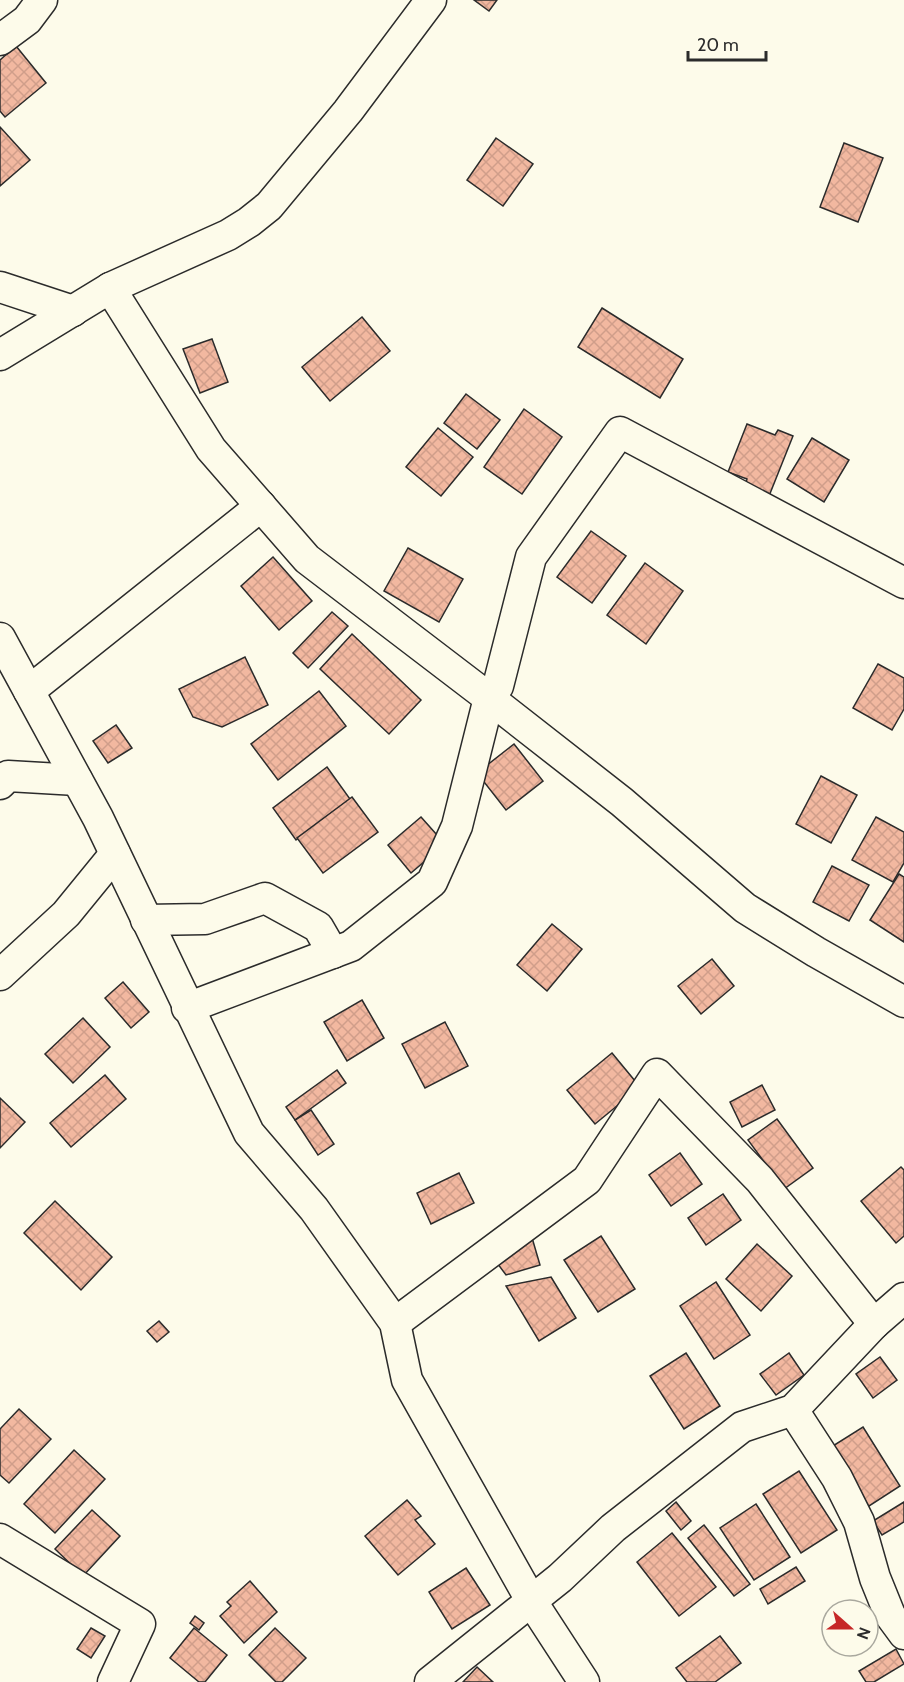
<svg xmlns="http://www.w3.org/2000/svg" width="904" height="1682" viewBox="0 0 904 1682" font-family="Cabin,sans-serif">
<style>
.building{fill:url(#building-cross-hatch);stroke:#2b2b2b;stroke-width:1.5}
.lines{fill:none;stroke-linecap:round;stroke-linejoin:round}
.minor-casing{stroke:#2b2b2b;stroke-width:33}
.minor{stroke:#fdfbea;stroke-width:30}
</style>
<defs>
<pattern id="building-cross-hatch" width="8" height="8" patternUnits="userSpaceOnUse" patternTransform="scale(1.5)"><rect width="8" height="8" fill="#f2b8a0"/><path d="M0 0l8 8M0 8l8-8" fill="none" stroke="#d09e8a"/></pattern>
</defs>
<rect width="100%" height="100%" fill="#fdfbea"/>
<g class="building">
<polygon points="474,0 497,0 489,11"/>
<polygon points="16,46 46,83 5,117 0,111 0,60"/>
<polygon points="0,127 30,160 0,186"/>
<polygon points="496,138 533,164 503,206 467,180"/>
<polygon points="844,143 883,158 858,222 820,207"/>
<polygon points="602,308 683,359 660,398 578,347"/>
<polygon points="362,317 390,351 330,401 302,367"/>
<polygon points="212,339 228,382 200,393 183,349"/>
<polygon points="466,394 500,420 477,449 444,423"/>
<polygon points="524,409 562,437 522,494 484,467"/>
<polygon points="747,424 775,435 778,430 793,436 769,496 745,486 747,479 728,472"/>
<polygon points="438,428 473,457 441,496 406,467"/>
<polygon points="812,438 849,460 824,502 787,479"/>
<polygon points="591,531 626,556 592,603 557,577"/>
<polygon points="408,548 463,579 439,622 384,591"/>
<polygon points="273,557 312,601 279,630 241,586"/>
<polygon points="645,563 683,591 646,644 607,615"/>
<polygon points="332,612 348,626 308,668 293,653"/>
<polygon points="352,634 421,700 389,734 320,669"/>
<polygon points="245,657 268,705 222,727 193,717 179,689"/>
<polygon points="878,664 904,678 904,709 892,730 853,708"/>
<polygon points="319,691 346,726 278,780 251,744"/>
<polygon points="116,725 132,748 108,763 93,741"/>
<polygon points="514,744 543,781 506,810 477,773"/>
<polygon points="327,767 350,799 296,840 273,808"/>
<polygon points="821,776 857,795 831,843 796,824"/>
<polygon points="352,797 378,832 323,873 297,838"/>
<polygon points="421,817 445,844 411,873 388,845"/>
<polygon points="876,817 904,832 904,863 893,882 852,860"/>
<polygon points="832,866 869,885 849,921 813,902"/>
<polygon points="899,874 904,877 904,942 870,920"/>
<polygon points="552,924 582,949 547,991 517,965"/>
<polygon points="712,959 734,986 701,1014 678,986"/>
<polygon points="123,982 149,1012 131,1028 105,998"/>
<polygon points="362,1000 384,1038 347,1061 324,1022"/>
<polygon points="83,1018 110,1047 73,1083 45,1054"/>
<polygon points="445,1022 468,1066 425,1088 402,1044"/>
<polygon points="612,1053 640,1087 595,1124 567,1090"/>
<polygon points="337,1070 346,1083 295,1120 286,1107"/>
<polygon points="105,1075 126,1099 71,1147 50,1123"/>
<polygon points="762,1085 775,1110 742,1127 730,1102"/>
<polygon points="0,1098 25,1122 0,1148"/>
<polygon points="311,1110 334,1144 318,1155 295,1120"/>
<polygon points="777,1119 813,1168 784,1189 748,1140"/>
<polygon points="680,1153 702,1184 671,1206 649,1175"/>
<polygon points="901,1167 904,1170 904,1236 896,1243 861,1201"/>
<polygon points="459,1173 474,1203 431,1224 417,1193"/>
<polygon points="723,1194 741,1220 706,1245 688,1218"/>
<polygon points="55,1201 112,1257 81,1290 24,1233"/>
<polygon points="528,1224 540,1265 506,1275 489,1252"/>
<polygon points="601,1236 635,1289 598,1312 564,1260"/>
<polygon points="757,1244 792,1276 761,1311 726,1279"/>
<polygon points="551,1277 576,1318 539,1341 506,1286"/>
<polygon points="716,1282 750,1335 714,1359 680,1306"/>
<polygon points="159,1321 169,1332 157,1342 147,1331"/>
<polygon points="686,1353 720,1406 684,1429 650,1376"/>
<polygon points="789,1353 804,1375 776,1395 760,1374"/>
<polygon points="880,1357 897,1380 873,1398 856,1374"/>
<polygon points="19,1409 51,1439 9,1483 0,1475 0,1429"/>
<polygon points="863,1427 900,1486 866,1508 828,1449"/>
<polygon points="74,1450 105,1479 55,1533 24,1504"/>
<polygon points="799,1471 837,1530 801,1553 763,1494"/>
<polygon points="407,1500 421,1516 415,1520 435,1544 398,1575 365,1536"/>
<polygon points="676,1502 691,1521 681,1530 666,1511"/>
<polygon points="904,1502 904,1522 882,1535 873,1521"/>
<polygon points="756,1504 790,1557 754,1580 720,1528"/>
<polygon points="92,1510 120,1536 83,1576 55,1549"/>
<polygon points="704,1525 750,1584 734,1596 688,1538"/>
<polygon points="672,1533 716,1587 679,1616 637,1562"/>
<polygon points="796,1567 805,1581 768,1604 760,1589"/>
<polygon points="466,1568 490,1605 452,1629 429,1592"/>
<polygon points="250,1581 277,1612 244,1643 220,1616 231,1606 227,1602"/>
<polygon points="195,1616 204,1623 199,1630 190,1623"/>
<polygon points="91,1628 105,1636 91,1658 77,1649"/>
<polygon points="194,1628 227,1655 205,1682 199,1682 170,1658"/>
<polygon points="275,1628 306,1658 282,1682 276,1682 249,1655"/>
<polygon points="720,1636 741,1663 715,1682 687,1682 676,1668"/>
<polygon points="896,1649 904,1664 874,1682 866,1682 859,1671"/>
<polygon points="477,1667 493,1682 463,1682"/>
</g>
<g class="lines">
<g class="minor-casing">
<g id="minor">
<polyline points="0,40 27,20 42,0"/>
<polyline points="0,287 73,311"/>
<polyline points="110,288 211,449 307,559 489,698 457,826 432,882 351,946 187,1008"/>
<polyline points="0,355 110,288 228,235 249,222 269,206 348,111 431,0"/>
<polyline points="904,583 620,432 531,557 498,686 489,698 622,802 745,908 816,952 904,1002"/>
<polyline points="0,638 98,818 249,1133 314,1209 395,1323 407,1380 532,1602 584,1682"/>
<polyline points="29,691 261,506"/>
<polyline points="0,784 8,776 77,780"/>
<polyline points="146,920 205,919 265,898 318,927 333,953"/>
<polyline points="0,975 66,914 115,854"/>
<polyline points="395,1323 587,1180 657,1074 760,1180 874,1324"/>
<polyline points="793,1410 837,1478 859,1522 875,1578 890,1615 904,1634"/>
<polyline points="0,1539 140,1624 113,1682"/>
<polyline points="430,1682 560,1578 613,1528 742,1427 793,1410 874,1324 904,1298"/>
</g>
</g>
<use href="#minor" class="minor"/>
</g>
<g transform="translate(850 1628) rotate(111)"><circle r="28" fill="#fdfbea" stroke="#a9a89e" stroke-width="1.5"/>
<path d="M0-4.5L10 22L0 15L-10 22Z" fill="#c62828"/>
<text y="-9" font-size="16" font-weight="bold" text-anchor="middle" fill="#2b2b2b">N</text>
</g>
<path d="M688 51v9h78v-9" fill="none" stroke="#2b2b2b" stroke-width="3"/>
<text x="697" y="51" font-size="18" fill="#2b2b2b" stroke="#fdfbea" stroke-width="4.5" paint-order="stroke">20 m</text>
</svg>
